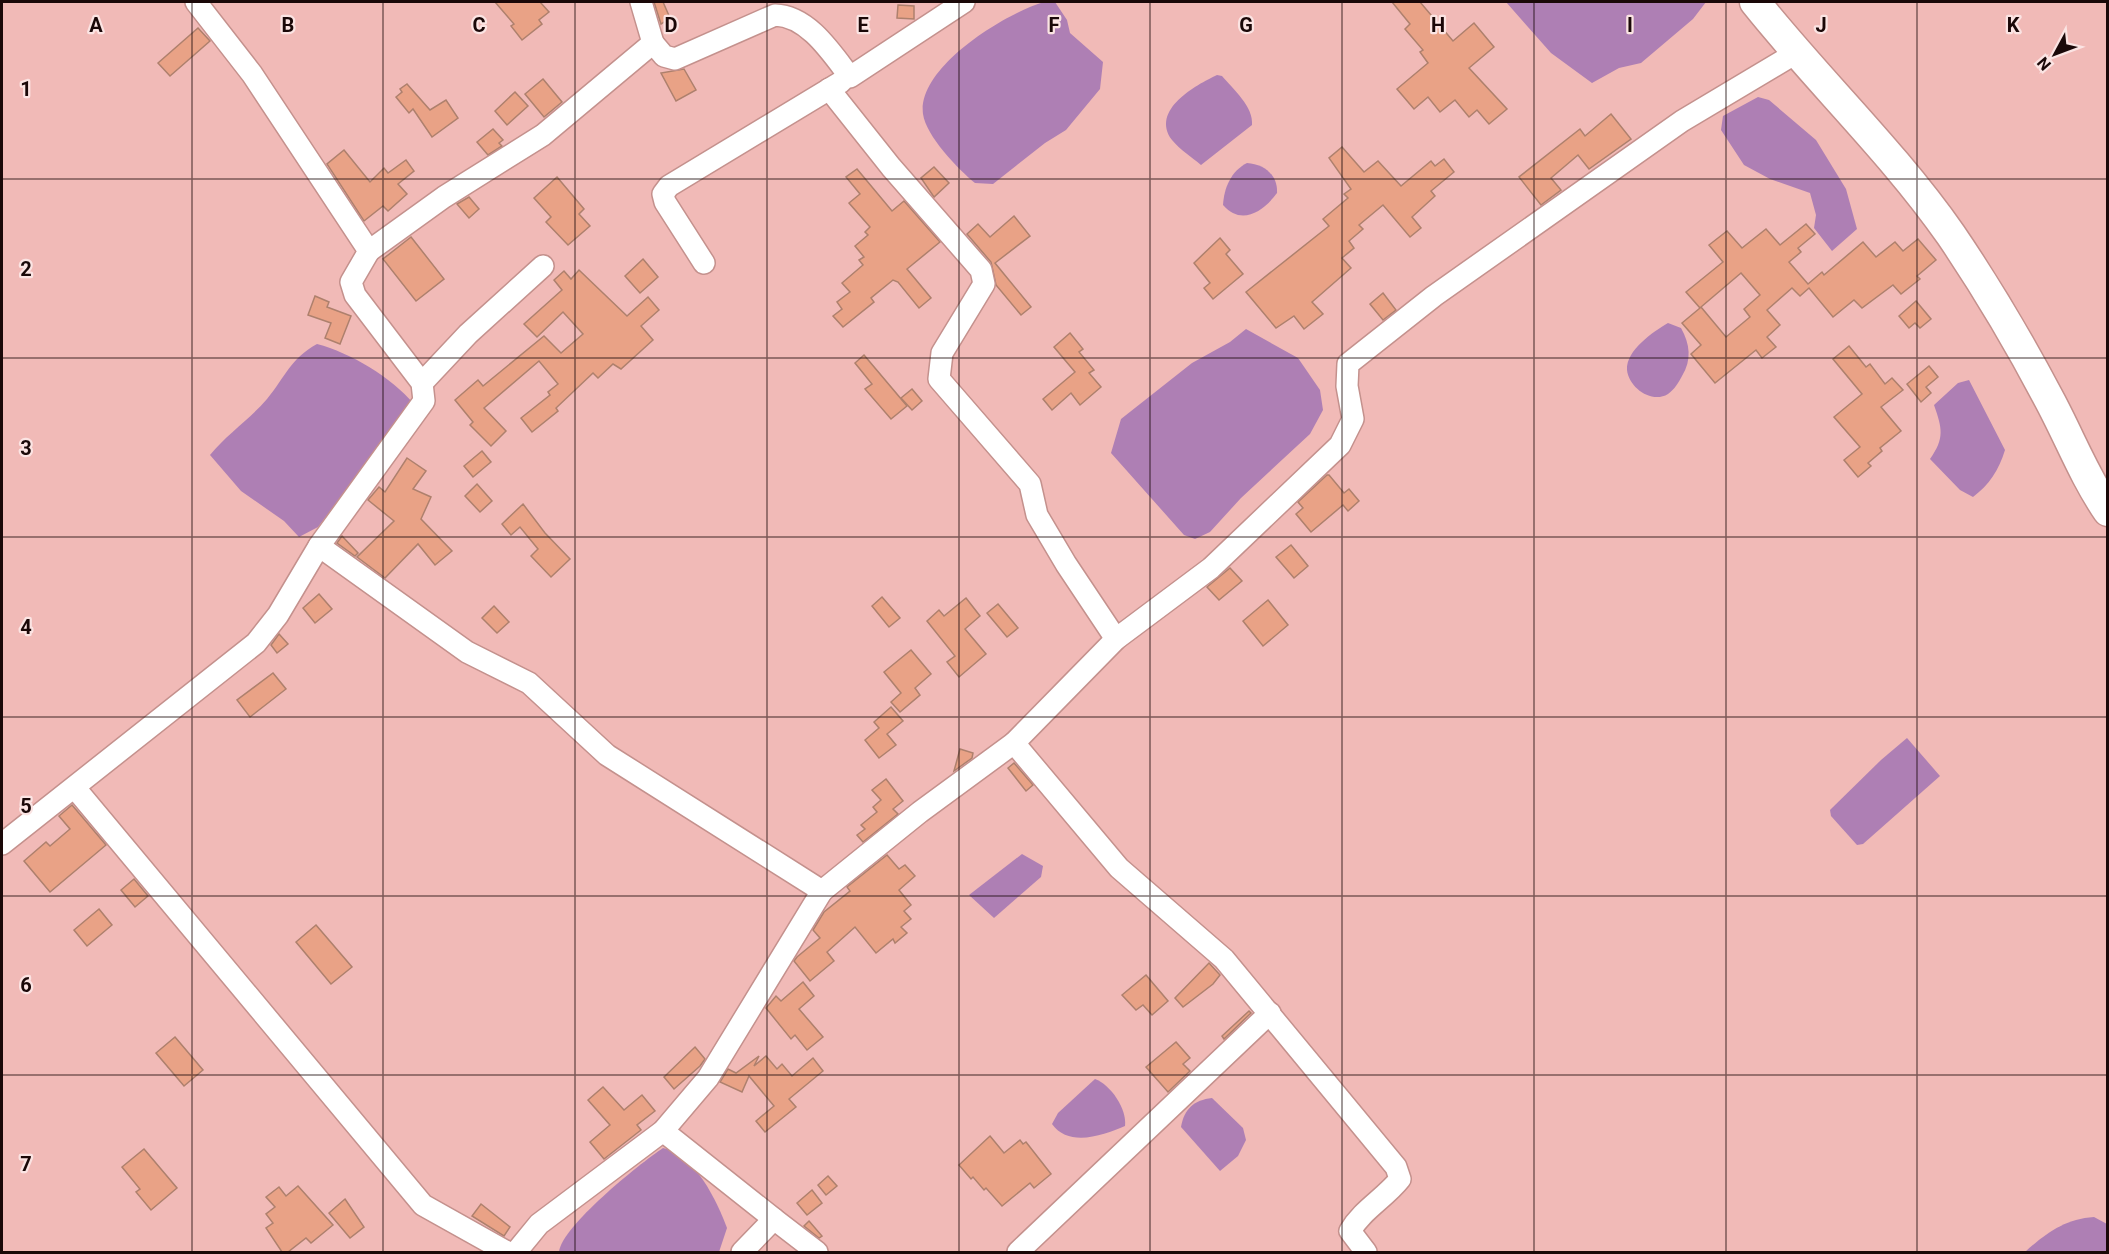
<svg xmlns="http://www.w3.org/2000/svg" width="2109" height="1254" viewBox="0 0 2109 1254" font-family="Roboto,sans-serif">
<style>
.water{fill:#ae7fb4}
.building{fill:#e9a286;stroke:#ae806d;stroke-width:1.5;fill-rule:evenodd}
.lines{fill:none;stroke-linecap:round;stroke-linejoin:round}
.street-casing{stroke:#c4918d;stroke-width:24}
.secondary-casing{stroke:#c4918d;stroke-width:33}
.street{stroke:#fff;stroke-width:21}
.secondary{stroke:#fff;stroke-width:30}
.grid{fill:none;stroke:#1a0808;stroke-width:1.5;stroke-opacity:0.55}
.grid-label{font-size:20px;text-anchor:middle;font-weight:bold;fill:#1a0808;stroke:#fbe4e3;stroke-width:4.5;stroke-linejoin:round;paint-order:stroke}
</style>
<rect width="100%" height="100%" fill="#f1bab7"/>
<g class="water">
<path d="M1044,2h11l12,18 3,13 33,29 -3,27 -34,41 -21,13 -52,41 -18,-1c-17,-14 -49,-47 -52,-69 -6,-47 83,-101 121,-112z"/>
<polygon points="1506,2 1706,2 1693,19 1641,63 1619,68 1592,83 1551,53"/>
<path d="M1217,75l5,1c11,13 32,31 30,49l-51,40c-9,-8 -21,-15 -29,-25 -22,-30 24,-55 45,-65z"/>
<polygon points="1758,97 1769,100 1816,140 1846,189 1857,229 1832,251 1814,228 1816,215 1810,193 1770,179 1744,165 1721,130 1723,116"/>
<path d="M1247,163c17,1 31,12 30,30 -14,19 -36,33 -54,12 1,-17 8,-34 24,-42z"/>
<path d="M1668,323l13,5c9,16 11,32 1,48 -3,6 -8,14 -14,18 -16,10 -39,-6 -41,-24 -1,-20 26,-38 41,-47z"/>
<polygon points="1246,329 1298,358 1320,390 1323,410 1310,434 1241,498 1210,532 1195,539 1184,535 1111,453 1121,419 1192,363 1230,342"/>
<path d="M317,344c34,9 74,33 97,60l-96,123 -19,10 -15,-16 -43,-30 -31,-36c17,-21 40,-36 57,-56 19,-23 23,-40 50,-55z"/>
<path d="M1969,380l36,70c-6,20 -16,35 -32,47l-13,-7 -30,-31c15,-21 12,-31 4,-54l24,-22z"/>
<polygon points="1907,738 1940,776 1863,844 1857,845 1831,816 1830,810 1881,760"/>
<polygon points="1022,854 1043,866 1041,877 994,918 969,895"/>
<path d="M1095,1079c16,6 32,30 30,47 -21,9 -56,22 -73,-2l6,-11z"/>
<path d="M1212,1098l31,30 3,12 -8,16 -18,15 -39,-44c3,-18 13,-27 31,-29z"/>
<path d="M663,1148c31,5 54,53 64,80l-8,24h-160c2,-25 80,-88 104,-104z"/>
<path d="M2094,1217l13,7v28h-82c21,-19 40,-33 69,-35z"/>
</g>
<g class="building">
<polygon points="495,2 540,2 549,12 539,20 542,24 522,40 511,26 514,24"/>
<polygon points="654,2 663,2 670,18 661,24"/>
<polygon points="1392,2 1420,2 1453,41 1474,23 1494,47 1469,68 1507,109 1489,124 1477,110 1469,117 1455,100 1440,112 1428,97 1414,109 1397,89 1428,63 1420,52 1423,50 1405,29 1410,24"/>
<polygon points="898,5 914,6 914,19 897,18"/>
<polygon points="198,28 210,41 170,76 158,63"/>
<polygon points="684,69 696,90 676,101 661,73"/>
<polygon points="543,79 562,102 544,117 525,94"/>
<polygon points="407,84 430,110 446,100 458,118 432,137 413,109 409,113 396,97 402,92 400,89"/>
<polygon points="515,92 528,106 507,125 495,111"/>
<polygon points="1611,114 1631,139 1589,169 1578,155 1551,178 1561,190 1541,205 1519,177 1580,129 1585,136"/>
<polygon points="493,129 503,140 499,143 502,146 488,155 477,142"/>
<polygon points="1342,147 1364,172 1378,161 1401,186 1431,161 1435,166 1444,159 1454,172 1431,191 1435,196 1412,217 1421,228 1410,237 1383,205 1359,225 1363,229 1349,241 1354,248 1342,258 1351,268 1312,302 1323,314 1304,329 1294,316 1276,328 1246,292 1329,226 1323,219 1348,198 1344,194 1351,189 1329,158"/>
<polygon points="344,150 370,182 384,168 388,173 406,160 414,171 398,184 407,194 388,211 383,206 364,221 327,164"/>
<polygon points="934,167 949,183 934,197 921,178"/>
<polygon points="857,169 892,211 904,201 940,242 907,269 931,298 919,308 898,282 893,280 871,298 874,302 843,327 833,316 842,309 837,302 850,292 842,283 863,265 859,260 864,257 855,246 868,235 865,232 870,227 849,203 860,194 846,177"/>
<polygon points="557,177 584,209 579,214 590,226 568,245 546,222 551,217 534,198"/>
<polygon points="469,197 479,209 469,218 457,204"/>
<polygon points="1014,216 1030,236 995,263 1031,307 1021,315 996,285 991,262 967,234 978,224 990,237"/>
<path d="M1806,224l9,10 -17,14 3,4 -12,10 19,22 14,-12 2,3 39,-33 13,15 19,-15 8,9 15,-12 18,21 -19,16 3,3 -19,15 -8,-9 -31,23 -8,-8 -21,17 -24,-29 -9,8 -8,-8 -25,22 13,15 -13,12 9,10 -14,11 -6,-8 -41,33 -24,-29 10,-9 -19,-22 18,-15 -14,-16 37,-30 -14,-17 18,-14 15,17 24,-19 14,16zM1741,273l19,22 -16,14 6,8 -24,20 -25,-30z"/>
<polygon points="411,237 444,279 416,301 383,259"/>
<polygon points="1220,238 1230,250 1226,254 1243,274 1213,299 1204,288 1210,283 1194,263"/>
<polygon points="643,259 658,277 640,293 625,276"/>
<polygon points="579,270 627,316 648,297 659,310 641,326 653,340 621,369 613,364 598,378 593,373 556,408 558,411 532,432 521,418 550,395 548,392 558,384 539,361 484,408 506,431 491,446 470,425 473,422 455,400 478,380 483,386 544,336 561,353 583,334 563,312 537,337 524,324 562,290 554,280 564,271 571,279"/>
<polygon points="1383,293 1396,310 1383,320 1370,304"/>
<polygon points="315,296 329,302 327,307 351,316 340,344 325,338 331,323 308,315"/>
<polygon points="1916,301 1931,319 1920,328 1915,323 1909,328 1899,316"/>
<polygon points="1070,333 1083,349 1079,352 1094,370 1089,373 1101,387 1080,405 1071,393 1052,410 1043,399 1075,372 1054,347"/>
<polygon points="1849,346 1866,367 1870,364 1885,384 1892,378 1903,390 1881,407 1901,431 1880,448 1882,451 1868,463 1871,466 1858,477 1844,460 1860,447 1834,417 1862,394 1833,359"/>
<polygon points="864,355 907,406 891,419 865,389 872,384 855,363"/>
<polygon points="1929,366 1938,377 1926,387 1931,393 1921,402 1907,384"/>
<polygon points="912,389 922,401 912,410 901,398"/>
<polygon points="482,451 491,462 473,477 464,466"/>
<polygon points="407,458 426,471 413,489 431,497 421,519 452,551 435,565 418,544 385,578 357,557 394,521 368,500 379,487 385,492"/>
<polygon points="1327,475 1329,475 1344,493 1349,489 1359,501 1348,511 1343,505 1311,532 1296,514 1303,508 1298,502"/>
<polygon points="477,484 492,501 480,512 465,496"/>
<polygon points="523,504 545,533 570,559 551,577 531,556 538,549 520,527 511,535 502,524"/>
<polygon points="342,536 358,553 355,556 337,543"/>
<polygon points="1291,545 1308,566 1294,578 1276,557"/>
<polygon points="1230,568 1242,581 1219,600 1207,587"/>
<polygon points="319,594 332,609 315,623 303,608"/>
<polygon points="882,597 900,618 889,627 872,606"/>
<polygon points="966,598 980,616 965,629 986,654 959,677 947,662 955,656 927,621 939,610 944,616"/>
<polygon points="1268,600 1288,625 1263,646 1243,621"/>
<polygon points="998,604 1018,628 1007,637 987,613"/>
<polygon points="494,606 509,622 497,633 482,618"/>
<polygon points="279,634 288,644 277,653 271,645"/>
<polygon points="911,650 931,674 915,688 920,695 900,712 891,702 901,693 884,672"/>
<polygon points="273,673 286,689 250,717 237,700"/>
<polygon points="891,707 903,721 887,734 896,745 879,758 865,740 879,728 874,722"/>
<polygon points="960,749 973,753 972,758 954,771"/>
<polygon points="1014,763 1033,785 1026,791 1008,768"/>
<polygon points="886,779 903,801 893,809 898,814 863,842 857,835 865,829 861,825 877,812 873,807 881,800 872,790"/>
<polygon points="72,805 106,845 50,892 24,861 46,842 50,846 70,829 59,816"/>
<polygon points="887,855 899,869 905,865 915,876 899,890 911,905 904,911 911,919 901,927 907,933 895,943 893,939 876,953 855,927 827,952 834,961 810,981 794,961 797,957 820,938 813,930 824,912 850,891 847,887"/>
<polygon points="134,879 148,896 135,907 121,890"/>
<polygon points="99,909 112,925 87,946 74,930"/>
<polygon points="316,925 352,967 331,984 296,942"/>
<polygon points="1209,963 1220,975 1213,984 1183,1007 1175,998"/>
<polygon points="1146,975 1168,1001 1152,1015 1143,1005 1136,1010 1122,995"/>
<polygon points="803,982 814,996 799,1009 823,1037 807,1050 795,1035 791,1039 766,1008 776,996 781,1001"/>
<polygon points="1249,1011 1251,1013 1224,1039 1222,1036"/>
<polygon points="175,1037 203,1070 184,1086 156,1053"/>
<polygon points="1176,1042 1190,1058 1183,1064 1190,1071 1168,1092 1146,1067"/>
<polygon points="695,1047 705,1059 700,1066 674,1089 664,1077"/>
<polygon points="759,1056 754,1066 766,1056 777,1069 782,1064 792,1076 813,1058 823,1071 789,1099 796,1107 765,1132 756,1121 774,1106 749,1076 742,1092 720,1082 728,1069 736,1073"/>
<polygon points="603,1087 624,1110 642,1095 655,1111 637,1125 641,1130 604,1159 590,1142 610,1125 588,1100"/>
<polygon points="990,1136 1004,1153 1020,1140 1023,1144 1026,1142 1051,1174 1034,1188 1030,1183 1002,1206 986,1188 984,1190 973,1177 971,1179 959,1165"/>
<polygon points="144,1149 177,1188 151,1210 136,1192 140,1189 122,1167"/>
<polygon points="828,1176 837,1186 826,1195 818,1185"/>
<polygon points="298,1186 333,1225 311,1243 306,1238 288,1252 282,1252 266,1228 273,1223 266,1214 275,1207 266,1197 279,1187 286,1196"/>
<polygon points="812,1190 822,1203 807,1215 797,1203"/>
<polygon points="345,1199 364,1227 350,1238 329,1213"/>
<polygon points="481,1204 510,1227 504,1236 472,1216"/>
<polygon points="809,1221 822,1236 819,1238 804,1226"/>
</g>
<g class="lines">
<g class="street-casing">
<g id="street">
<path d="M653,43l11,13 11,3 100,-44c33,1 56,37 75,62l114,-75"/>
<polyline points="829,89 891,167 981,270 984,284 942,353 939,379 1030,484 1037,515 1066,564 1116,639"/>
<polyline points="369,251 444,197 543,135 653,43 641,2"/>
<polyline points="704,263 665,202 663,194 669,186 841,82"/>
<polyline points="422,383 468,334 543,266"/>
<polyline points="319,546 467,652 529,683 607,755 822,891 708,1078 663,1131 539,1224 516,1252"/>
<polyline points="75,788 423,1205 507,1252"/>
<polyline points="2,844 256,643 278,615 319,546 424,401 422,383 355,295 351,282 369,251 252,74 196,2"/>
<polyline points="822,891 920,812 1014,743"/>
<polyline points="663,1131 774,1219"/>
<polyline points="742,1252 774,1219 817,1252"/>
<polyline points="1018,1252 1270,1013"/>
<path d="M1366,1252l-16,-21c12,-21 35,-33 50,-52l-4,-12 -172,-208 -105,-91 -105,-125 102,-104 95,-71 129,-123 13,-26 -6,-33 1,-22 86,-68 248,-175 114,-68"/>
</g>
</g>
<g class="secondary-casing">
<path id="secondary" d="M1755,2c63,79 138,150 196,233 36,53 68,107 98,164 20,37 35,77 59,112"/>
</g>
<use href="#street" class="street"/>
<use href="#secondary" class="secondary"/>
</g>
<path class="grid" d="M192,2v1250M383,2v1250M575,2v1250M767,2v1250M959,2v1250M1150,2v1250M1342,2v1250M1534,2v1250M1726,2v1250M1917,2v1250M2,179h2106M2,358h2106M2,537h2106M2,717h2106M2,896h2106M2,1075h2106"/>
<g class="grid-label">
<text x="96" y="32">A</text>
<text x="288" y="32">B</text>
<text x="479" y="32">C</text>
<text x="671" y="32">D</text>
<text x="863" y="32">E</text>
<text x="1054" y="32">F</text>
<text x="1246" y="32">G</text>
<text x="1438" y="32">H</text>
<text x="1630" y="32">I</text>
<text x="1821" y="32">J</text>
<text x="2013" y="32">K</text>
<text x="26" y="96">1</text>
<text x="26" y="276">2</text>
<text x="26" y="455">3</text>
<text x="26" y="634">4</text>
<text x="26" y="813">5</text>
<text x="26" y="992">6</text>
<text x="26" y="1171">7</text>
</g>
<rect width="2109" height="1254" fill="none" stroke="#1a0808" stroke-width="6"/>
<g transform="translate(2055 54) rotate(229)" stroke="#fbe4e3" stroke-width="4.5" paint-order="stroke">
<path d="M0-4.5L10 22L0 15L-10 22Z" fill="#1a0808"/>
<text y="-9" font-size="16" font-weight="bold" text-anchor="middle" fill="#1a0808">N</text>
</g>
</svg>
